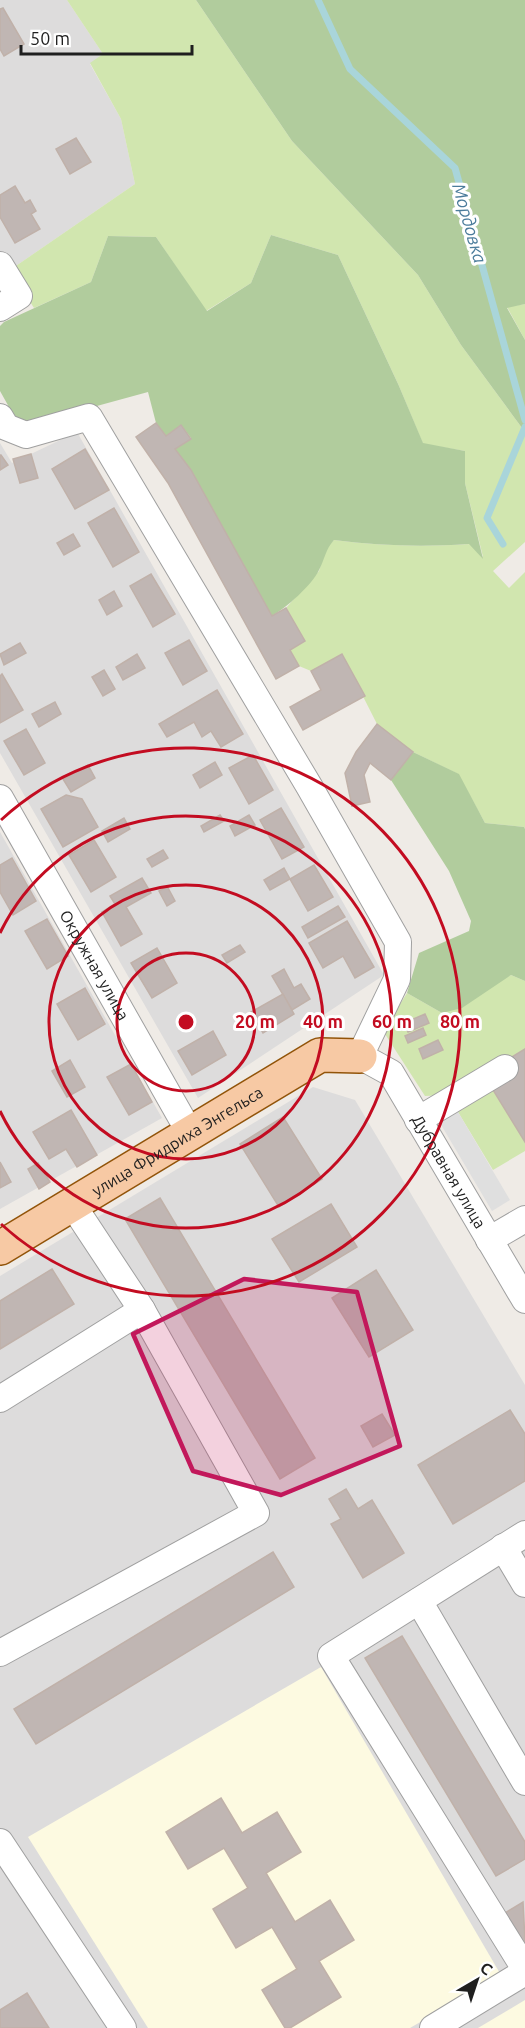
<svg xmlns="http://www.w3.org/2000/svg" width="525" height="2028" viewBox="0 0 525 2028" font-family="Ubuntu,sans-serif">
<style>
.residential{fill:#dddcdc}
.education{fill:#fdfae1}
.grass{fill:#d1e6af}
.forest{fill:#b1cc9d}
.parking{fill:#dfdfdf}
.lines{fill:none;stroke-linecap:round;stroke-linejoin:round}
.stream{stroke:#a9d5da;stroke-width:7}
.building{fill:#c0b6b3;stroke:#c0b1a9;stroke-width:1.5}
.minor-casing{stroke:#a0a0a0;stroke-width:28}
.major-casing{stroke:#925409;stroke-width:36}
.minor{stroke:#fff;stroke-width:26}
.major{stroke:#f7c9a4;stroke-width:33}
.marked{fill:#c2185b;fill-opacity:0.2;stroke:#c2185b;stroke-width:4.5;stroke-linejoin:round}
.ring{fill:none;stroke:#c30c21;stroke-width:3}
.labels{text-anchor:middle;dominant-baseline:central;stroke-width:6;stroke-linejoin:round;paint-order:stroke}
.street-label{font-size:16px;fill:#1f1f1f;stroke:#fff}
.water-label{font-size:18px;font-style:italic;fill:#4b7c9b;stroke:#fff}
.centre{fill:#c30c21;stroke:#fff;stroke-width:3}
.ring-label{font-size:18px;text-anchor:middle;font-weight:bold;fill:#c30c21;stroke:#fff;stroke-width:6;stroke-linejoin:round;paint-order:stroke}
</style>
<rect width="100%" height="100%" fill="#efebe6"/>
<g class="residential">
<polygon points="0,0 67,0 103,54 90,64 121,119 135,184 10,270 0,254"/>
<polygon points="77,432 384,975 198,1098 0,753 0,443 12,463"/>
<polygon points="0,832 162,1118 0,1209"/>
<polygon points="313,1087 355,1100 525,1385 525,2028 0,2028 0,1276"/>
</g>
<g class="education">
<polygon points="321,1667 501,1975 410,2028 148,2028 28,1837"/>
<polygon points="525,2000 525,2028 478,2028"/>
</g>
<g class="grass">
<path d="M67,0h129l96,141 126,134 43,70 64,87v110l-32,29 16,17 16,-16v257l-1,-2 -39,-4 -27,-49 -45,-22 -36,-28 -35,-69 -31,16 -12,-5 -9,-16 15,-9 -19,-33 33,-37 7,-23 8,-8c45,6 90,7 136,4l13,13 -18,-74v-32l-42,-7 -24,-58 -61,-131 -67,-20 -20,48 -45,28 -50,-74 -48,-1 -17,46 -57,26 -24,-38 125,-86 -14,-65 -31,-56 13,-9z"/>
<polygon points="525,304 525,340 507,307"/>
<polygon points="511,975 525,981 525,1049 446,1095 425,1096 385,1034 391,1019 407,993 442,1013"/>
<polygon points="494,1090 525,1142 525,1151 493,1170 458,1112"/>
</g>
<g class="forest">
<polygon points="196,0 525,0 525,304 507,308 525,340 525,432 461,345 418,275 292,141"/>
<path d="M271,235l67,20 61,131 24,57 42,8v32l18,76 -14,-15c-45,3 -90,2 -135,-4 -9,10 -9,19 -15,30 -7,15 -33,38 -47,46l-97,-167 16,-11 -10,-13 -15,11 -10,-13 -8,-31 -117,32 -17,-8 -14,-25v-65l4,-4 87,-40 17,-46 48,1 51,74 44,-28z"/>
<polygon points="413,752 459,774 485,823 524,827 525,829 525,981 511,975 462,1008 442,1013 407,993 419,953 469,931 471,921 449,871 391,780"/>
</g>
<polygon class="parking" points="458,1112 510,1200 492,1211 440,1123"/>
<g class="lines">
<g class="stream">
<polyline points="318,0 350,69 455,168 525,420"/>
<polyline points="503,544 487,518 525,427"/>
</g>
</g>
<g class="building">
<polygon points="3,8 24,44 4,56 0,49 0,9"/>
<polygon points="76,138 91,162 70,174 56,149"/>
<polygon points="15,186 25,203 30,200 36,211 31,214 40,229 15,243 0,217 0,195"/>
<polygon points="156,423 166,436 181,425 191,439 175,449 191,470 272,616 286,608 305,641 290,650 299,666 276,679 168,483 136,437"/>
<polygon points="85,449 109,490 75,509 52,469"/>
<polygon points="31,454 38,478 20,483 13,459"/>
<polygon points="0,455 1,455 8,465 0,470"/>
<polygon points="114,508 139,552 113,567 88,523"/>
<polygon points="73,534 80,546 64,555 57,543"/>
<polygon points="151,574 175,614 153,627 130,586"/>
<polygon points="114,591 122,606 107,615 99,600"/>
<polygon points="189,640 207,671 183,685 165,653"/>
<polygon points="20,643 26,653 4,665 0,654"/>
<polygon points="137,654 145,668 123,680 116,667"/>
<polygon points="342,654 365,696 303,730 290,707 321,690 311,671"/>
<polygon points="104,670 115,689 103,696 92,677"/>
<polygon points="2,674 23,710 0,723 0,676"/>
<polygon points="217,690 243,734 221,747 211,731 202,737 194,722 167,737 159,724"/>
<polygon points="55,702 61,714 39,727 32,714"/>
<polygon points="377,724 413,752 391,780 370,763 364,775 370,802 352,806 345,773 356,752"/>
<polygon points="26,729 45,763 24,775 4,741"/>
<polygon points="253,755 273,790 249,804 229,768"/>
<polygon points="215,762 222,775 200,788 193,775"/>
<polygon points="88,765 95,778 71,792 63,779"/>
<polygon points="66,795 82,799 98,827 63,847 41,809"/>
<polygon points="281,808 304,847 282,859 260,820"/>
<polygon points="220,815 224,821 204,832 201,826"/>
<polygon points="249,815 255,825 235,836 230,826"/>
<polygon points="124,818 130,829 108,842 102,831"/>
<polygon points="94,840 116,877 91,892 69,855"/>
<polygon points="163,850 168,858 152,867 147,859"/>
<polygon points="12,858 36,901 13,915 0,892 0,865"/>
<polygon points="314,865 333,897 308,911 290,879"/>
<polygon points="284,868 290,879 270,890 264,880"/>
<polygon points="142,878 151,893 126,907 142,934 121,946 102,912 115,904 110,896"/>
<polygon points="167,886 175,901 167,906 159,891"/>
<polygon points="338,906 345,917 308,938 302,927"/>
<polygon points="47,919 68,956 47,969 25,931"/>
<polygon points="347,921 374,967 355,978 343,956 323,968 309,943"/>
<polygon points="240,945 245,952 227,963 222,955"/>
<polygon points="157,948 177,983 152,998 131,963"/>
<polygon points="284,969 294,988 301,984 310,999 292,1010 272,976"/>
<polygon points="85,988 105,1024 78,1040 57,1004"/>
<polygon points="283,994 294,1014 263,1033 251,1012"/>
<polygon points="425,1014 429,1023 408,1032 404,1023"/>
<polygon points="423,1028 426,1035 408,1043 405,1036"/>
<polygon points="213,1031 226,1055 192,1075 178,1051"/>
<polygon points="438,1040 443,1050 423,1059 419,1049"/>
<polygon points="525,1049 525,1142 490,1085 502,1063"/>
<polygon points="70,1060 85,1087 67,1097 52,1071"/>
<polygon points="131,1064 152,1102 129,1115 107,1077"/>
<polygon points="71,1110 97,1155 77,1167 66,1149 49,1159 33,1132"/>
<polygon points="283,1117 322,1179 279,1207 240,1144"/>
<polygon points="0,1162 11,1182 0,1188"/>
<polygon points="38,1163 50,1182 39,1189 28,1169"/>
<polygon points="160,1198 315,1458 280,1479 125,1219"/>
<polygon points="331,1204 357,1247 299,1282 272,1239"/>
<polygon points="52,1269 74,1304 0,1349 0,1301"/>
<polygon points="376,1270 413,1330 369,1357 332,1298"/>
<polygon points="510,1410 525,1434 525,1481 453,1524 418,1465"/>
<polygon points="382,1414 395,1435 373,1447 361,1426"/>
<polygon points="346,1489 358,1509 372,1500 404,1553 363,1578 331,1524 341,1519 329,1499"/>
<polygon points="273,1552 294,1587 36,1744 14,1709"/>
<polygon points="402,1636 525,1842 525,1859 496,1876 365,1658"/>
<polygon points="221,1798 242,1833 277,1812 301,1852 266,1873 295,1922 330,1900 354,1940 319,1961 341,1997 290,2028 285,2028 262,1990 297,1969 272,1927 236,1948 213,1909 248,1888 224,1848 188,1869 166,1832"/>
<polygon points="523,1902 525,1941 523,1942 505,1913"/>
<polygon points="27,1993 49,2028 0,2028 0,2010"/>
</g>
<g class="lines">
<g class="minor-casing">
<g id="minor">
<polyline points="0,265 19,296 0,308"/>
<path id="s1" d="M0,417l6,10 20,8 63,-18 220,369 89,156 -1,37 -37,77 31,17 134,227"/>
<path id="s2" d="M0,798l190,335"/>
<polyline points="418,1120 505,1068"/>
<polyline points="489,1240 525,1219"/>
<polyline points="0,1399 142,1310"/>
<polyline points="525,1534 331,1656 525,1969"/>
<polyline points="503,1547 525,1584"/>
<polyline points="419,1601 525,1782"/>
<polyline points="0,1653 256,1513 142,1310 72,1204"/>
<polyline points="0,1842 123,2028"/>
<polyline points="433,2028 525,1972"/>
</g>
</g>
<g class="major-casing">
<g id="major">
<path id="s3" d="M0,1248l320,-193 40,1"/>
</g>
</g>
<use href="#minor" class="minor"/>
<use href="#major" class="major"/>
</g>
<path class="marked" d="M244,1279l113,13 43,154 -119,49 -88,-24 -60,-137z"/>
<g class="ring">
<circle cx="186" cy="1022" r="69"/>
<circle cx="186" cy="1022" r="137"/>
<path d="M0 933A206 206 0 1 1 0 1111"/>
<path d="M1 820A274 274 0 1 1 1 1224"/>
</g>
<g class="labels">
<g class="street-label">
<text stroke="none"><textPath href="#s2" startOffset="192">Окружная улица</textPath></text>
<text stroke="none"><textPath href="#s3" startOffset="207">улица Фридриха Энгельса</textPath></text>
<text stroke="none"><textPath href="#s1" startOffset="980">Дубравная улица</textPath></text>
</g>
<g class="water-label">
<text transform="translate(470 223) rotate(74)">Мордовка</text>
</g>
</g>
<circle cx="186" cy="1022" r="9" class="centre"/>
<g class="ring-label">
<text x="255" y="1028">20 m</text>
<text x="323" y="1028">40 m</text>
<text x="392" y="1028">60 m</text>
<text x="460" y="1028">80 m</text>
</g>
<g transform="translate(477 1980) rotate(39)" stroke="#ffffff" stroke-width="4.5" paint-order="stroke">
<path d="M0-4.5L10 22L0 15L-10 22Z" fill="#1f1f1f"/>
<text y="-9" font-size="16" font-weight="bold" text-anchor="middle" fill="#1f1f1f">С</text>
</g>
<path d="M21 45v9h171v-9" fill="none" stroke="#1f1f1f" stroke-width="3"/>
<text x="30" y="45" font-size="18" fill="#1f1f1f" stroke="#ffffff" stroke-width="4.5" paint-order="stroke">50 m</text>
</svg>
